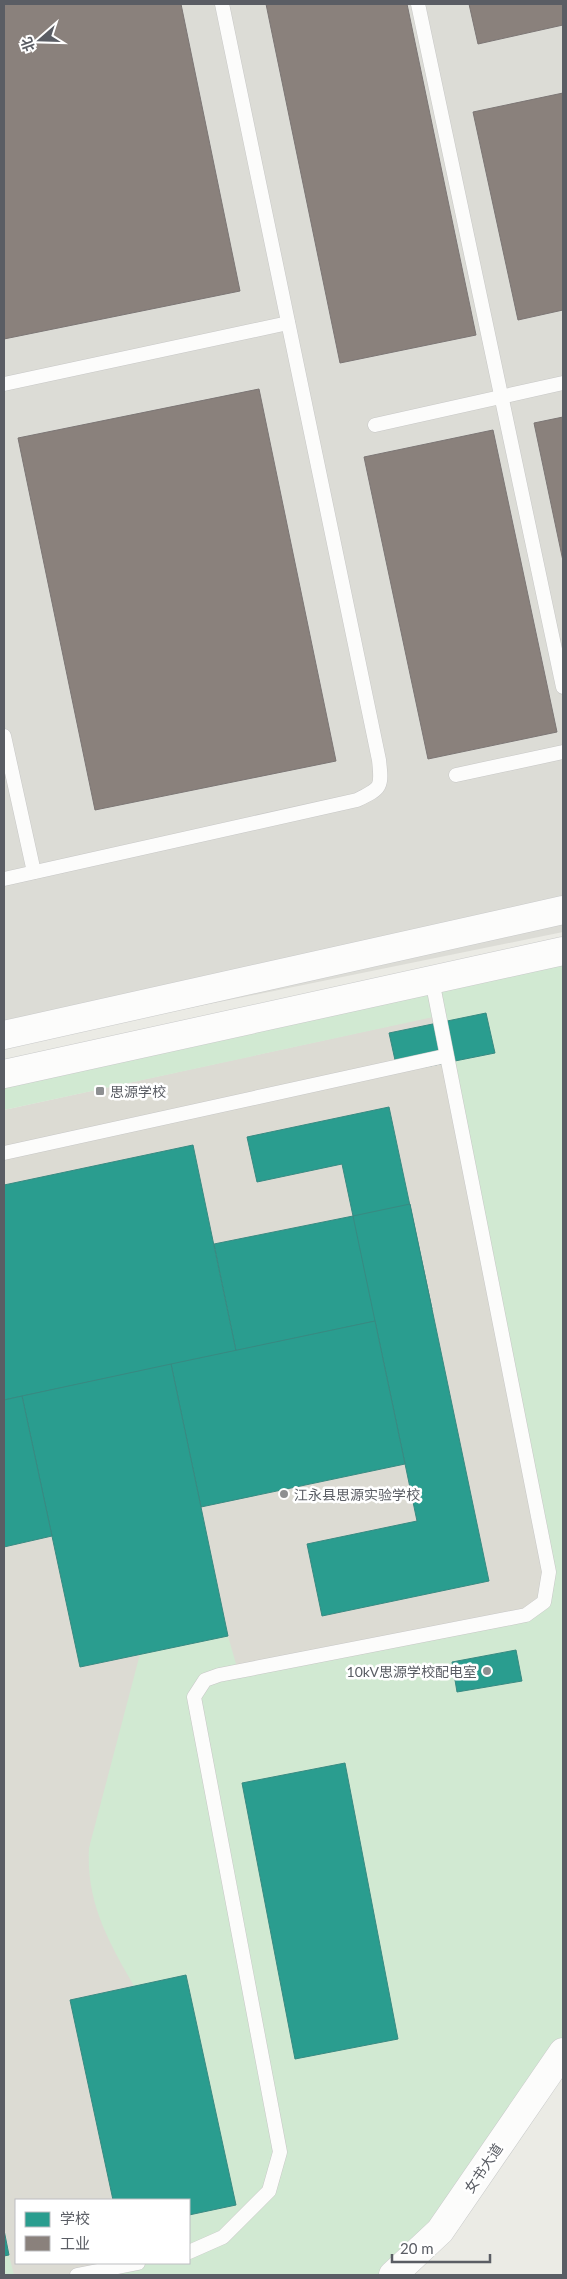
<svg xmlns="http://www.w3.org/2000/svg" width="567" height="2279" viewBox="0 0 567 2279" font-family="Lato,'Noto Sans SC',sans-serif">
<style>
.industrial{fill:#dcdcd6}
.education{fill:#dcdbd3;fill-rule:evenodd}
.green{fill:#d1e9d2}
.schools{fill:#2a9d8f;stroke:#388a82}
.industry{fill:#8a817c;stroke:#7c7675}
.lines{fill:none;stroke-linecap:round;stroke-linejoin:round}
.service-casing{stroke:#c7c7c6;stroke-width:15}
.secondary-casing{stroke:#c9caca;stroke-width:29}
.service{stroke:#fcfcfb;stroke-width:14}
.secondary{stroke:#fcfcfb;stroke-width:28}
.poi-dot{fill:#8d8f91;stroke:#fff;stroke-width:2}
.labels{text-anchor:middle;dominant-baseline:central;stroke-width:5;stroke-linejoin:round;paint-order:stroke}
.poi-label{font-size:14px;fill:#5a5d64;stroke:#fff;text-anchor:start}
.street-label{font-size:14px;fill:#5a5d64;stroke:#fff}
</style>
<rect width="100%" height="100%" fill="#ebebe5"/>
<polygon class="industrial" points="4,4 563,4 563,932 4,1046"/>
<path class="education" d="M563,988v889l-340,398h-219v-1165zM16,2200h173v63h-173z"/>
<g class="green">
<path d="M563,951v1101l-170,223h-316l51,-12h61v-48l46,-10 -49,-230 -52,11c-26,-45 -48,-84 -45,-138l51,-194 88,-18 10,35 288,-56 18,-13 5,-30 -111,-556 -434,94v-36z"/>
<polygon points="9,2255 14,2275 4,2275 4,2256"/>
</g>
<g class="schools">
<polygon points="486,1013 495,1053 425,1067 410,1057 395,1060 389,1033"/>
<polygon points="389,1107 432,1309 236,1351 214,1244 353,1216 342,1164 257,1182 247,1137"/>
<polygon points="193,1145 236,1351 4,1400 4,1185"/>
<polygon points="410,1204 489,1581 322,1616 307,1544 417,1521 353,1216"/>
<polygon points="375,1321 405,1464 201,1507 171,1364"/>
<polygon points="171,1364 228,1636 80,1667 22,1396"/>
<polygon points="22,1396 52,1536 4,1547 4,1400"/>
<polygon points="516,1650 522,1681 457,1692 452,1662"/>
<polygon points="345,1763 398,2039 295,2059 242,1783"/>
<polygon points="186,1975 236,2205 189,2215 189,2200 113,2200 70,2000"/>
<polygon points="4,2230 9,2255 4,2256"/>
</g>
<g class="industry">
<polygon points="4,4 181,4 240,291 4,339"/>
<polygon points="266,4 407,4 476,335 340,363"/>
<polygon points="469,4 563,4 563,25 478,44"/>
<polygon points="563,93 563,310 518,320 473,112"/>
<polygon points="259,389 336,761 95,810 18,438"/>
<polygon points="563,417 563,561 534,423"/>
<polygon points="493,430 557,732 428,759 364,457"/>
</g>
<g class="lines">
<g class="service-casing">
<g id="service">
<polyline points="418,4 563,687"/>
<polyline points="4,384 288,323"/>
<polyline points="375,425 563,383"/>
<polyline points="4,736 34,872"/>
<polyline points="456,775 563,752"/>
<path d="M4,879l353,-79c25,-12 25,-13 22,-40l-157,-756"/>
<polyline points="4,1153 445,1056"/>
<polyline points="189,2252 223,2237 269,2191 280,2152 194,1697 205,1680 219,1675 526,1615 544,1602 549,1572 432,980"/>
<polyline points="77,2275 138,2263"/>
</g>
</g>
<g class="secondary-casing">
<g id="secondary">
<polyline points="4,1035 563,910"/>
<polyline points="4,1074 563,951"/>
<polyline points="393,2275 440,2231 563,2052"/>
</g>
</g>
<use href="#service" class="service"/>
<use href="#secondary" class="secondary"/>
</g>
<g class="poi-dot">
<rect x="95" y="1086" width="10" height="10" rx="2.5"/>
<circle cx="284" cy="1494" r="5"/>
<circle cx="487" cy="1671" r="5"/>
</g>
<g class="labels">
<g class="poi-label">
<text x="110" y="1091">思源学校</text>
<text x="294" y="1494">江永县思源实验学校</text>
<text x="477" y="1671" text-anchor="end">10kV思源学校配电室</text>
</g>
<g class="street-label">
<text transform="translate(483 2168) rotate(-56)">女书大道</text>
</g>
</g>
<rect width="567" height="2279" fill="none" stroke="#5a5d64" stroke-width="10"/>
<rect x="15" y="2199" width="175" height="65" fill="#ffffff" stroke="#bdbec1"/>
<rect x="25" y="2212" width="25" height="15" fill="#2a9d8f" stroke="#bdbec1"/>
<text x="60" y="2224" font-size="15" fill="#5a5d64">学校</text>
<rect x="25" y="2236" width="25" height="15" fill="#8a817c" stroke="#bdbec1"/>
<text x="60" y="2249" font-size="15" fill="#5a5d64">工业</text>
<g transform="translate(40 40) rotate(250)" stroke="#ffffff" stroke-width="4" paint-order="stroke">
<path d="M0-4L9 19L0 12L-9 19Z" fill="#5a5d64"/>
<text y="-8" font-size="14" font-weight="bold" text-anchor="middle" fill="#5a5d64">北</text>
</g>
<path d="M392 2254v8h98v-8" fill="none" stroke="#5a5d64" stroke-width="2.5"/>
<text x="400" y="2254" font-size="15" fill="#5a5d64" stroke="#ffffff" stroke-width="4" paint-order="stroke">20 m</text>
</svg>
